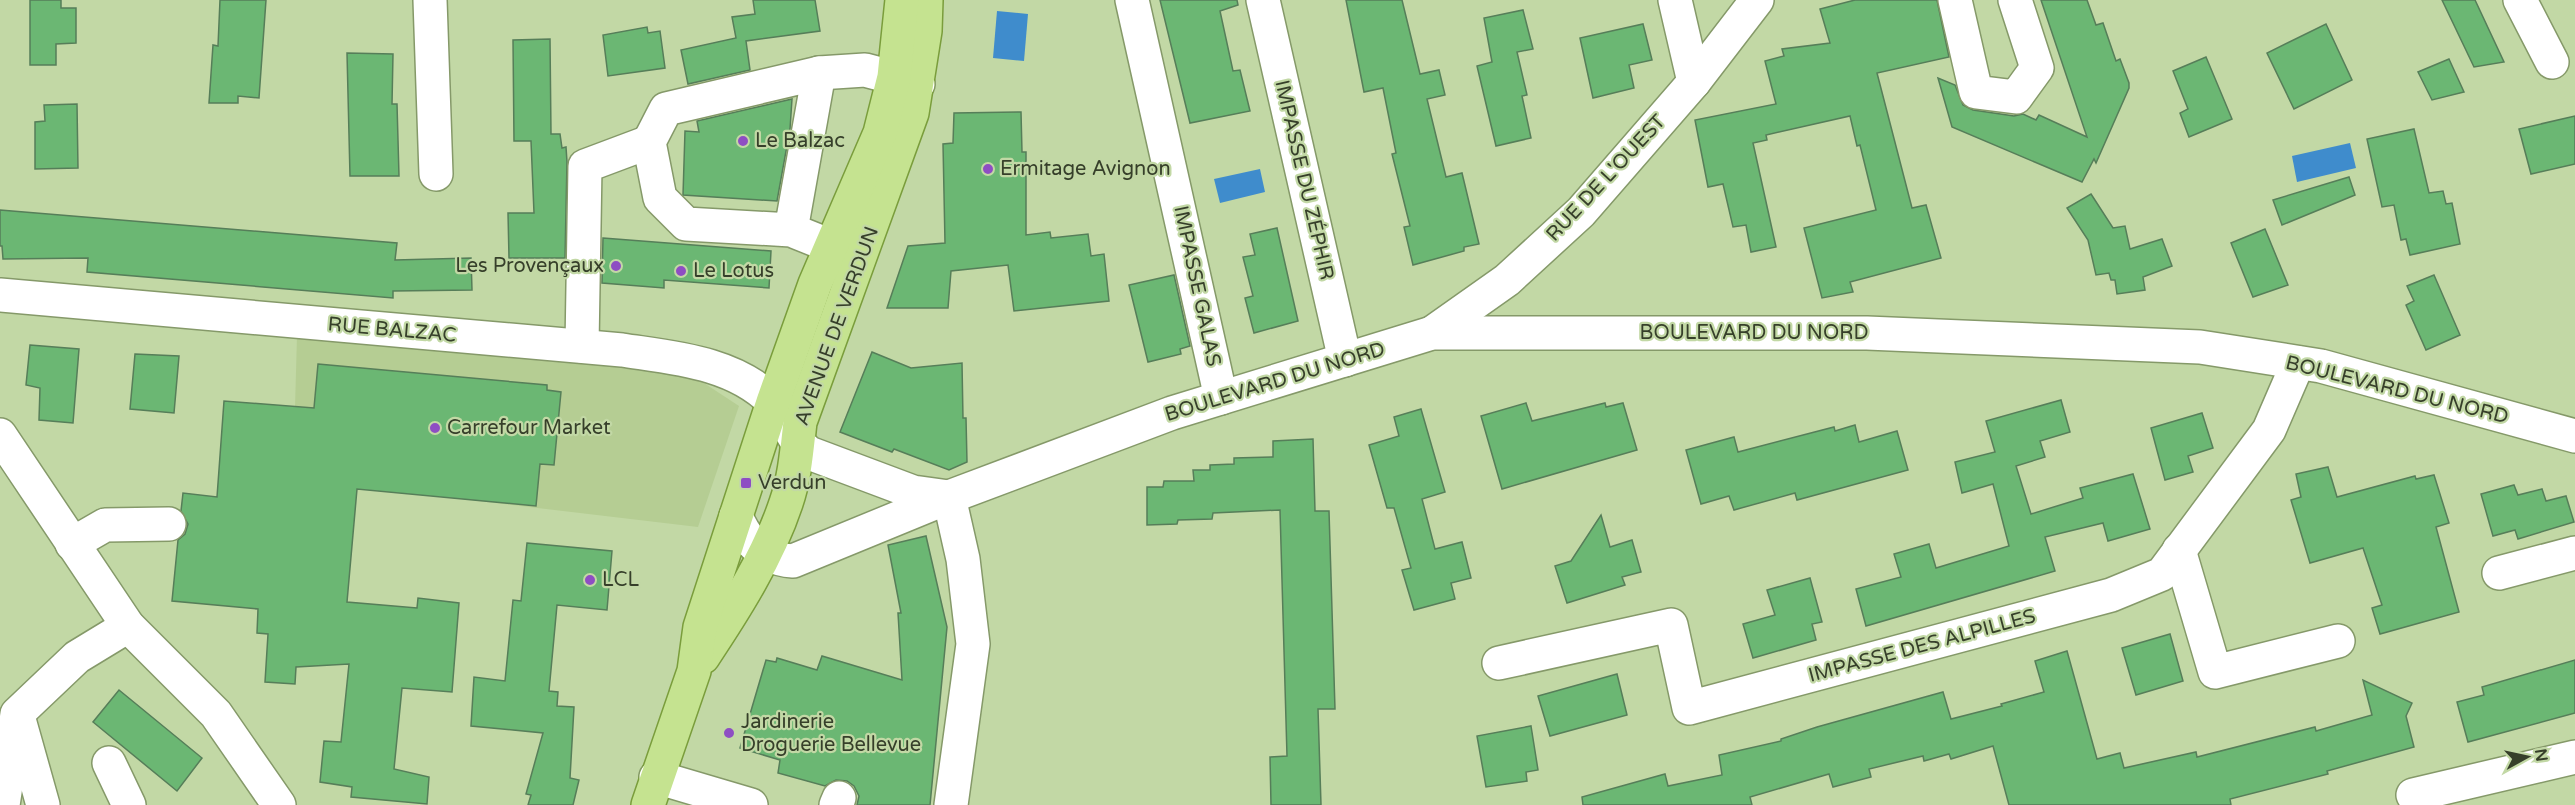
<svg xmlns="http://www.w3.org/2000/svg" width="2575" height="805" viewBox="0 0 2575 805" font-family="'Varela Round',sans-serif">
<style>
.built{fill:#b5cd93}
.water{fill:#3f8ccc}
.building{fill:#6bb773;stroke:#567e59;stroke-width:1.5}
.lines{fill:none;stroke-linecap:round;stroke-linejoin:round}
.minor-casing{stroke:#859969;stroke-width:36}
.major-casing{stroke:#7a9d3c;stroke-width:36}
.minor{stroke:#fff;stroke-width:33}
.major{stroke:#c5e390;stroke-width:33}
.poi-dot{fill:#8e4ec3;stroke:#c2d8a5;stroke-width:2}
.labels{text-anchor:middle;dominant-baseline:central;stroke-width:4.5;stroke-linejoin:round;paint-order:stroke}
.poi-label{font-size:20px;fill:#363f2a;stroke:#c2d8a5;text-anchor:start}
.street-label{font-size:20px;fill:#363f2a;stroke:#c2d8a5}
</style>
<rect width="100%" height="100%" fill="#c2d8a5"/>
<polygon class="built" points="297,336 681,368 739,406 698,527 293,479"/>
<g class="water">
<polygon points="997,11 1028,14 1024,61 993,58"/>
<polygon points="2350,143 2356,168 2297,182 2292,156"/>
<polygon points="1260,169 1265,192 1220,203 1214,179"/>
</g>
<g class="building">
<polygon points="30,0 61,0 61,8 76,8 76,43 56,44 56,65 30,65"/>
<polygon points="220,0 266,0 259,98 238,96 238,103 209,103 213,45 218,46"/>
<polygon points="753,0 815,0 820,31 746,41 750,70 688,84 681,50 736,38 732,17 755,14"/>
<polygon points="1160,0 1237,0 1238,5 1220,11 1233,71 1240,70 1250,111 1190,123"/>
<polygon points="1346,0 1402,0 1420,74 1439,70 1445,95 1427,99 1446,177 1462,173 1479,244 1464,247 1464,251 1413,265 1404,227 1410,226 1392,154 1396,153 1383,88 1364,92"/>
<polygon points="1855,0 1937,0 1949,57 1877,73 1912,208 1926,205 1941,258 1850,282 1853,292 1822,298 1804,228 1876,210 1860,145 1857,146 1850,116 1766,135 1767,140 1753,143 1776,247 1751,252 1746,225 1733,227 1723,184 1708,187 1695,120 1776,104 1765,61 1784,56 1782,49 1830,43 1820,9"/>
<polygon points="2041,0 2087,0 2096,25 2103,23 2116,61 2120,59 2129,83 2129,88 2096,163 2094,159 2082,182 1952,127 1938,78 1955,85 1963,105 1973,110 2014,116 2023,114 2036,120 2039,115 2087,137"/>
<polygon points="2442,0 2475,0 2504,62 2474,67"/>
<polygon points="1523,10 1533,49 1517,52 1527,95 1522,96 1531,138 1496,146 1477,66 1492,62 1484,18"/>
<polygon points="1643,24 1652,60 1629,65 1634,88 1593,98 1580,38"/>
<polygon points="2326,24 2352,80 2294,109 2267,53"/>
<polygon points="647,27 648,33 660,31 665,68 608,76 603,35"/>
<polygon points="550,39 551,134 560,134 562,148 566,147 567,162 565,258 509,258 508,213 534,213 531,141 514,141 513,40"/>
<polygon points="347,53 393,54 392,104 397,104 399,176 350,176"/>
<polygon points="2206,57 2232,119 2189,137 2180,113 2188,109 2173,71"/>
<polygon points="2449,59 2464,92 2432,100 2418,72"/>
<polygon points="792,99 790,129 777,201 683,195 685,131 699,132 697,121"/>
<polygon points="77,104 78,168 35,169 35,122 45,121 44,105"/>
<polygon points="1021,112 1022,152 1026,152 1026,235 1050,232 1051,238 1088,234 1091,256 1104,254 1109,301 1014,311 1008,265 951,271 948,308 887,308 908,246 945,243 943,144 953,143 954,113"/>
<polygon points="2575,116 2575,164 2531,174 2519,129"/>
<polygon points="2414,129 2429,193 2443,191 2446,204 2452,203 2460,244 2410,255 2406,239 2401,240 2394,205 2382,207 2367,139"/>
<polygon points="2349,177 2355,195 2282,225 2273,200"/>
<polygon points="2091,194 2113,228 2125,226 2130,249 2162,239 2172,266 2143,277 2145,290 2117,294 2115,280 2111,280 2109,273 2096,275 2088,240 2067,208"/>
<polygon points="0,210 397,243 395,260 471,258 472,290 393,291 393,298 87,272 88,258 3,259 2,246 0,246"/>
<polygon points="1277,228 1298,321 1254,333 1245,298 1253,296 1243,257 1255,255 1250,234"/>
<polygon points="2265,229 2288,285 2253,297 2231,243"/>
<polygon points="603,238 771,251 769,288 664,280 664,288 602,283"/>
<polygon points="1174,275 1190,346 1180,349 1181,354 1148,362 1129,285"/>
<polygon points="2434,275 2460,335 2426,350 2406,305 2414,301 2407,286"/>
<polygon points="30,345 79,349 73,423 39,420 40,388 26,385"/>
<polygon points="872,352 911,368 962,363 963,418 966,418 967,462 949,470 894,449 892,452 840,432"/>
<polygon points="135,354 179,356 174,413 130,409"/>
<polygon points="318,364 547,385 547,390 561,392 554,465 540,464 536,506 357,489 347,602 417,608 418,598 459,603 452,692 402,688 394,769 429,777 427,804 351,797 352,787 320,782 324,741 341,742 349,664 296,667 295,684 265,682 268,634 257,633 258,609 172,601 178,540 185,534 188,524 181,511 183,493 217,497 224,401 314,408"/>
<polygon points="2061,400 2070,432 2040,441 2045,457 2016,466 2031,514 2083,498 2080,488 2133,474 2150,529 2108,541 2103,523 2045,537 2055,571 1866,626 1856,589 1901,577 1894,554 1929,544 1936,568 2009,546 1993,484 1962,493 1955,462 1995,452 1986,421"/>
<polygon points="1526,403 1532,421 1605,403 1606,407 1623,403 1637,450 1502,489 1481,416"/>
<polygon points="1421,409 1445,492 1422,499 1435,549 1462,542 1471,578 1451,583 1455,599 1414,610 1402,570 1411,568 1394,508 1387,508 1369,445 1399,436 1394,417"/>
<polygon points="2202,413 2213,448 2188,456 2193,472 2165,480 2151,428"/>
<polygon points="1855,425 1859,442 1897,431 1908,470 1797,500 1795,493 1734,510 1729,496 1701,504 1686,450 1734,437 1738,452 1834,427 1835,431"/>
<polygon points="1313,439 1315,511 1329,511 1335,709 1318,709 1321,805 1271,805 1270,757 1287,756 1280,510 1213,513 1212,519 1178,520 1177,524 1147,525 1147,487 1163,487 1164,481 1194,481 1193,470 1210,470 1210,465 1234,464 1234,458 1273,457 1273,441"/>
<polygon points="2328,467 2337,497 2415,476 2416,479 2434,475 2449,523 2436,527 2459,612 2380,634 2372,608 2382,605 2363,548 2310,563 2291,500 2301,497 2296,474"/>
<polygon points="2514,485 2518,495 2542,489 2546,501 2566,496 2574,522 2518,539 2515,530 2493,536 2481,494"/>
<polygon points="1601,515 1610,547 1632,540 1641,572 1622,577 1625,585 1567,603 1555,566 1571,561"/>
<polygon points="926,536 947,627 930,805 857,805 859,796 854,786 847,781 836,780 825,786 778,773 780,760 740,748 766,660 776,662 777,658 817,670 822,656 902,680 898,613 901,613 888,545"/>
<polygon points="527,543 612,551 607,610 557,605 549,691 558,692 557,706 574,707 570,778 579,780 573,805 528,805 531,795 526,794 543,733 471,726 474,677 505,681 513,600 521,601"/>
<polygon points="1810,578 1822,622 1812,624 1816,640 1753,658 1743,624 1775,615 1767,590"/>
<polygon points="2170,634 2183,681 2136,695 2122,648"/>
<polygon points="2067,651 2097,759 2120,753 2124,768 2196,752 2197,757 2315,727 2316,731 2372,715 2363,680 2412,703 2406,716 2414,747 2327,771 2328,774 2230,799 2231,805 2009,805 1993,746 1951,759 1949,754 1924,761 1923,756 1869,769 1871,777 1833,787 1829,774 1750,797 1752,805 1583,805 1582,797 1665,774 1668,786 1722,775 1719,755 1781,741 1781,739 1817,727 1943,692 1951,719 2002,706 2001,704 2044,692 2035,661"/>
<polygon points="2575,660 2575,713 2468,742 2457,702 2484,695 2482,687"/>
<polygon points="1617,674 1627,715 1550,736 1538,696"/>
<polygon points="119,690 202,758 177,791 93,722"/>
<polygon points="1531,726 1538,770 1526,772 1527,781 1486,787 1477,736"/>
</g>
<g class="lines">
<g class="minor-casing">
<g id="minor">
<polyline points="430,0 436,174"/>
<polyline points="1132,0 1221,398"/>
<polyline points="1263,0 1345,360"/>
<polyline points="1675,0 1694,82"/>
<polyline points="1955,0 1976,92 2016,97 2037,68 2015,0"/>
<polyline points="2520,0 2552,62"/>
<polyline points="819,73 865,70 918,84"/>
<polyline points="791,230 819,73 666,109 649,142 660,198 686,224 791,230 831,246"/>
<path d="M0,295l622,55c52,8 111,12 150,51 17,17 15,35 37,52l104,39 36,5"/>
<polyline points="1432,333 1507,280 1581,212 1694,82 1757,0"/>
<polyline points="582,346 585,166 649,142"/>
<polyline points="0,435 128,626 216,714 279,805"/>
<polyline points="949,497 963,559 973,644 951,805"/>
<path d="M736,516c11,27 28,43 57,45l156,-64 223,-84 260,-80h435l333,14 121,19 254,70"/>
<polyline points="72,544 105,525 169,524"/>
<polyline points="2179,550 2215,672 2338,641"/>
<polyline points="2499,573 2575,553"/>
<polyline points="1499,663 1671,625 1689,708 2111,595 2162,574 2269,430 2298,363"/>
<polyline points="20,723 43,805"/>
<polyline points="109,763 129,805"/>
<polyline points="656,777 751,805"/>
<polyline points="2413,795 2575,757"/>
<polyline points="3,805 17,714 77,657 128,626"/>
<polyline points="836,805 839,798"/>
</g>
</g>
<g class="major-casing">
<g id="major">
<path d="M703,657c32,-48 65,-100 83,-154 9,-26 11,-54 14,-81l112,-309 13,-82 1,-31"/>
<polyline points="648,805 694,671 700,627 773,402 815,284 880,133 894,77 902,0"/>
</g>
</g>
<use href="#minor" class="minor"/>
<use href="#major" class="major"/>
</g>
<g class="poi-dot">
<circle cx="743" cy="141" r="6"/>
<circle cx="988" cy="169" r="6"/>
<circle cx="616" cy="266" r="6"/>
<circle cx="681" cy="271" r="6"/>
<circle cx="435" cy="428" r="6"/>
<rect x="740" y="477" width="12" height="12" rx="3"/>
<circle cx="590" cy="580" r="6"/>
<circle cx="729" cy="733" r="6"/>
</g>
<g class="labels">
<g class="poi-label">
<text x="755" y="141">Le Balzac</text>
<text x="1000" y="169">Ermitage Avignon</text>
<text x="604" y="266" text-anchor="end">Les Provençaux</text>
<text x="693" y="271">Le Lotus</text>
<text x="447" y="428">Carrefour Market</text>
<text x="758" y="483">Verdun</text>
<text x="602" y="580">LCL</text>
<text x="741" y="722">Jardinerie<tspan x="741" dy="23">Droguerie Bellevue</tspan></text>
</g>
<g class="street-label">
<text transform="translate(1606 178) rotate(-47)">RUE DE L'OUEST</text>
<text transform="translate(1304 180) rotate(77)">IMPASSE DU ZÉPHIR</text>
<text transform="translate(1197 286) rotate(78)">IMPASSE GALAS</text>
<text transform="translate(837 326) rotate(-70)">AVENUE DE VERDUN</text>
<text transform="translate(392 330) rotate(5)">RUE BALZAC</text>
<text x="1754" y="333">BOULEVARD DU NORD</text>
<text transform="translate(1275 382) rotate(-17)">BOULEVARD DU NORD</text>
<text transform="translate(2397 390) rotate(14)">BOULEVARD DU NORD</text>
<text transform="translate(1922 646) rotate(-15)">IMPASSE DES ALPILLES</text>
</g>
</g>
<g transform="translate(2527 757) rotate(82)" stroke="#c2d8a5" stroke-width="4.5" paint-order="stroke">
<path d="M0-4.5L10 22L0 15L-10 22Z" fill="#363f2a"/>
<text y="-9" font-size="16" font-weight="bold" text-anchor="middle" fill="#363f2a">N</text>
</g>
</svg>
